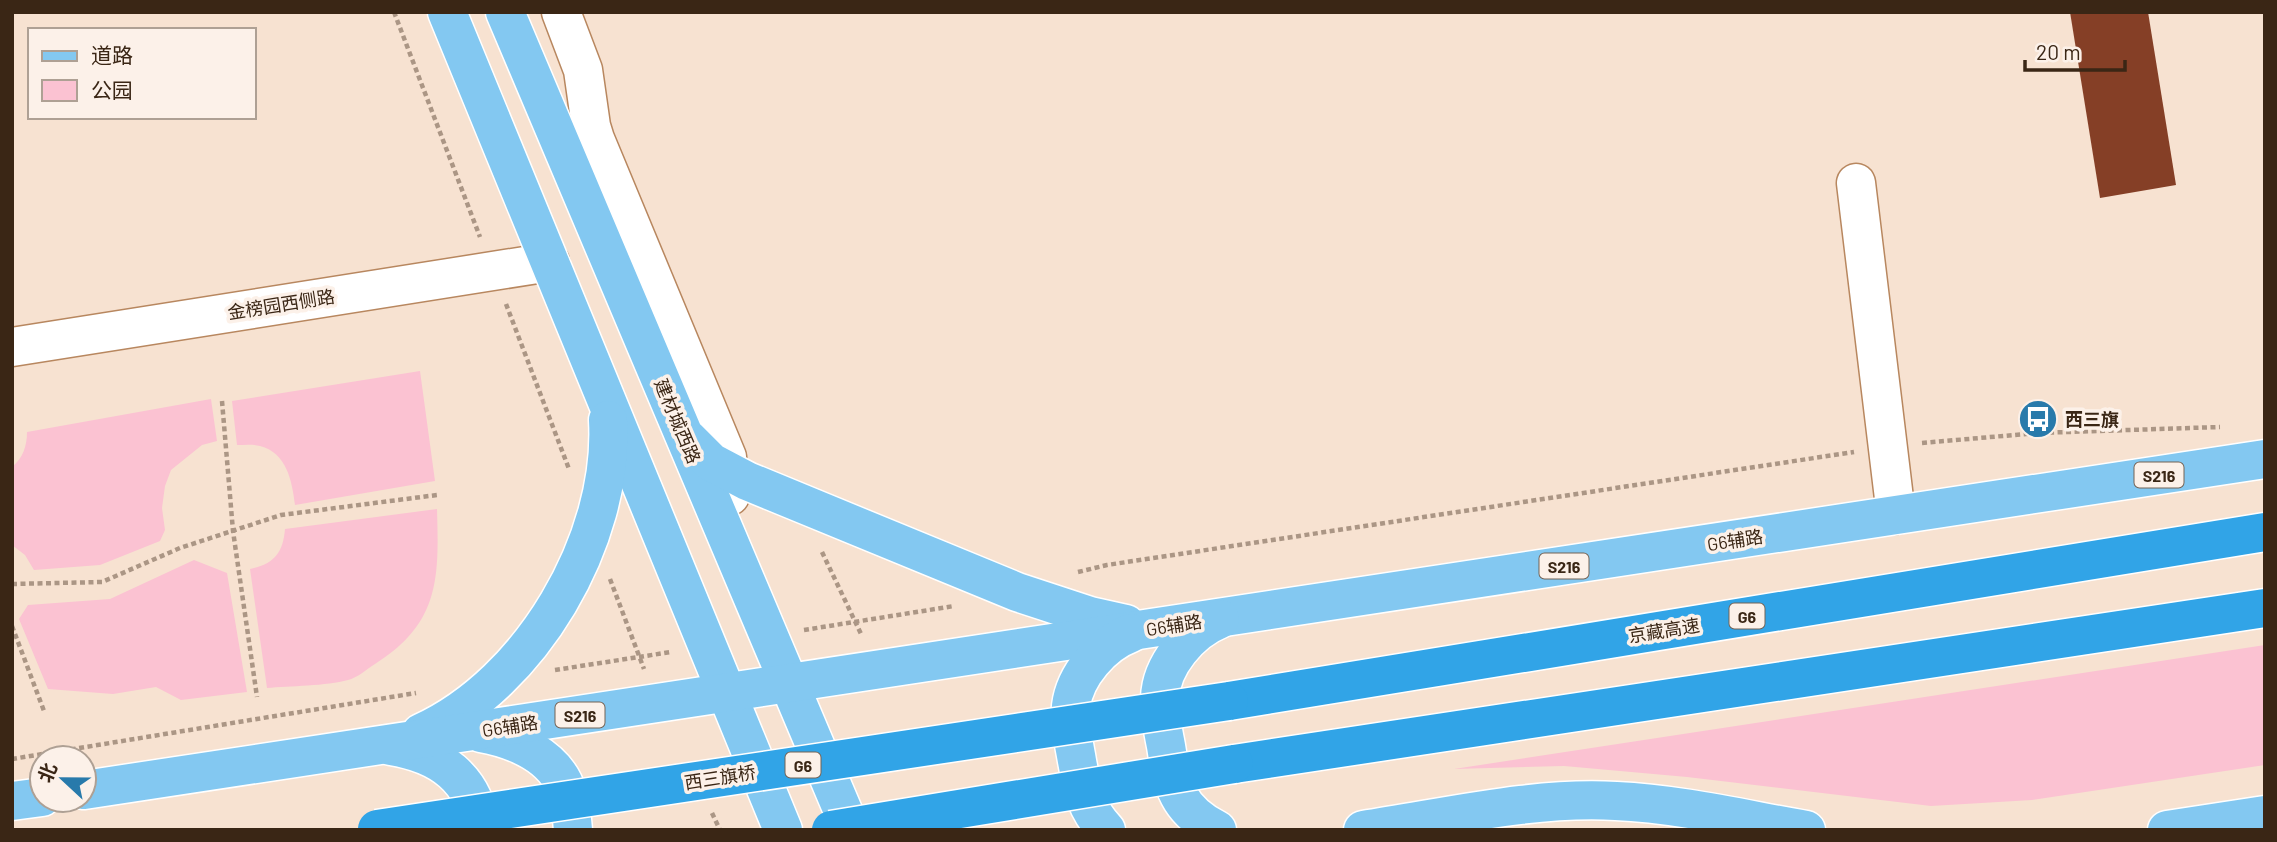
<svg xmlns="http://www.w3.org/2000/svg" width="2277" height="842" viewBox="0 0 2277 842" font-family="Barlow,'Noto Sans SC',sans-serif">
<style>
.green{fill:#fbc2d2}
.building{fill:#853f26}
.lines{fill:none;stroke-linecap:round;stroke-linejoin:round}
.minor-casing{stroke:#b8875f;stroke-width:41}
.major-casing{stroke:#fff;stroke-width:41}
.highway-casing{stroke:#fff;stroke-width:41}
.path{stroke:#ab9685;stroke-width:4.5;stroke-dasharray:5 3.5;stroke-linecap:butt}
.minor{stroke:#fff;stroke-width:38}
.major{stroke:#83c8f1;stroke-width:38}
.highway{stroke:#31a4e7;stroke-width:38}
.highway-bridge-casing{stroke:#fff;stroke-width:41;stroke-linecap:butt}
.highway-bridge{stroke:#31a4e7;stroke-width:38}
.labels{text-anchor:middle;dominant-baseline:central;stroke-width:7;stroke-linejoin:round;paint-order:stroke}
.shield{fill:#fcf1e9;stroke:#746355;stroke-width:2}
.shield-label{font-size:16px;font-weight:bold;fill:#3a2615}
.street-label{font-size:18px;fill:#3a2615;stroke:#fcf1e9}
.poi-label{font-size:18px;font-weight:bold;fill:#3a2615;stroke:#fcf1e9;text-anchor:start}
</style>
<rect width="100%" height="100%" fill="#f7e2d1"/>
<g class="green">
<path d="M420,371l15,110 -140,24c-3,-24 -8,-52 -35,-59 -7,-2 -16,-1 -23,-1l-5,-44z"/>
<path d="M211,399l6,42 -15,4 -31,25 -6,16 -3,22 3,22 -5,11 -60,24 -66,5 -9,-15 -13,-10v-78c11,-9 15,-21 15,-35z"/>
<path d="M437,509c2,69 3,114 -62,155 -8,5 -18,14 -27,16 -21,6 -59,6 -81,8l-17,-119c24,-5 33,-16 35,-40z"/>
<polygon points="194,560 227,573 247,692 181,700 156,687 113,694 48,689 19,619 28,605 110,599"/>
<polygon points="2265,645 2265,765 2032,800 1931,806 1687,777 1564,766 1454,769"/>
</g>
<polygon class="building" points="2070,12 2148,12 2176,185 2100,198"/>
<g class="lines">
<g class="minor-casing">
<g id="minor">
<polyline points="561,12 583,70 591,126 595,139 727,457 730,496"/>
<polyline points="1856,183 1896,515"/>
<polyline points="12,347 550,262"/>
</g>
</g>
<g class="major-casing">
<g id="major">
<polyline points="447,12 783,830"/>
<polyline points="505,12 851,830"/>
<polyline points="688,439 711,462 747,481 1017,592 1090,616 1126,624"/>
<path d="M421,733c110,-50 194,-193 187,-313"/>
<path d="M481,733c34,6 75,23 86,59 4,12 5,25 6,38"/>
<path d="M391,746c49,8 84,32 90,84"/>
<polyline points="84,790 2265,459"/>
<polyline points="12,801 42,797"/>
<path d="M1106,830c-20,-21 -24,-41 -29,-69 -3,-18 -8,-37 -6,-55 4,-31 31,-62 60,-73"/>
<path d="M1217,830c-39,-20 -45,-44 -51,-84 -3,-16 -7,-32 -6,-48 1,-33 30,-67 60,-79"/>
<path d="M1363,830c81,-12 171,-34 253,-29 64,3 127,18 190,29"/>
<polyline points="2167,830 2265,815"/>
</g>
</g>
<g class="highway-casing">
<g id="highway">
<polyline points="1229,701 2265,532"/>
<polyline points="1234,764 2265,608"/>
</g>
</g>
<g class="path">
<polyline points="394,12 480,237"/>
<polyline points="506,304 569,469"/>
<polyline points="222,401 233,531 257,697"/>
<polyline points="1922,443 2037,433 2220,427"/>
<polyline points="822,552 862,636"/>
<polyline points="1078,572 1107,565 1854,452"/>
<polyline points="610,579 644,669"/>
<polyline points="12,584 102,582 180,548 281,515 437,495"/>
<polyline points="12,626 44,711"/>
<polyline points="804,630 954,606"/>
<polyline points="555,670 671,652"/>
<polyline points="12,759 416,693"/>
<polyline points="712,813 720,830"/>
</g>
<use href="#minor" class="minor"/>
<use href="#major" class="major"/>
<use href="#highway" class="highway"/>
<g class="highway-bridge-casing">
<g id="highway-bridge">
<polyline points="377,829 1229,701"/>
<polyline points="831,830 1234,764"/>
</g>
</g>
<use href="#highway-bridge" class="highway-bridge"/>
</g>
<defs>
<g id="bus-disc" transform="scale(2.0125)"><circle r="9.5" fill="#287aab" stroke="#fcf1e9"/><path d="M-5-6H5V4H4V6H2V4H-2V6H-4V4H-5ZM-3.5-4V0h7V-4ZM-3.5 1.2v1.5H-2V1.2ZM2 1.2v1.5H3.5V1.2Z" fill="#fff"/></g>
</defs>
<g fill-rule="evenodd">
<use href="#bus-disc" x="2038" y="419"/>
</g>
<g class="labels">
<g class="shield">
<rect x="2134.5" y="462.5" width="49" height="25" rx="5"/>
<rect x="1539.5" y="553.5" width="49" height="25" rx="5"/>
<rect x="1729.5" y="603.5" width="35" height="25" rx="5"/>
<rect x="555.5" y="702.5" width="49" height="25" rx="5"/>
<rect x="785.5" y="752.5" width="35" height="25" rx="5"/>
</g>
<g class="shield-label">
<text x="2159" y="475">S216</text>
<text x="1564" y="566">S216</text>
<text x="1747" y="616">G6</text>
<text x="580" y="715">S216</text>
<text x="803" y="765">G6</text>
</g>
<g class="street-label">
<text transform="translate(281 304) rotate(-9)">金榜园西侧路</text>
<text transform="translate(678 421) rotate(67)">建材城西路</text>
<text transform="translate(1735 540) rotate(-9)">G6辅路</text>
<text transform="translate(1174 625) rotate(-9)">G6辅路</text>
<text transform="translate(1664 630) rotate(-9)">京藏高速</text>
<text transform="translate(510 726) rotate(-9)">G6辅路</text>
<text transform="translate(720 777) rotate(-9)">西三旗桥</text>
</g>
<g class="poi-label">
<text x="2065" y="419">西三旗</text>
</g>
</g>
<rect width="2277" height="842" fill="none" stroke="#3a2615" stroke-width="28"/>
<rect x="28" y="28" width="228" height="91" fill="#fcf1e9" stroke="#aea094" stroke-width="2"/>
<rect x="42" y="51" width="35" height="10" fill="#83c8f1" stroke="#aea094" stroke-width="2"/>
<text x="91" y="63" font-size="21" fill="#3a2615">道路</text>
<rect x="42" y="80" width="35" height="21" fill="#fbc2d2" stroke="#aea094" stroke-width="2"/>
<text x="91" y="98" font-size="21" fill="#3a2615">公园</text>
<g transform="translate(63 779) rotate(292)"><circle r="33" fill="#fcf1e9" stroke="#aea094" stroke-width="2"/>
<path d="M0-5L12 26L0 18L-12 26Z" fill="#287aab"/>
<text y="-10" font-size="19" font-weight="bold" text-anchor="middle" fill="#3a2615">北</text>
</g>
<path d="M2025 60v10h100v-10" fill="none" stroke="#3a2615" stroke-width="3.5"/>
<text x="2036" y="60" font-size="21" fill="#3a2615" stroke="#fcf1e9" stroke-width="5" paint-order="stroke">20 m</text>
</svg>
